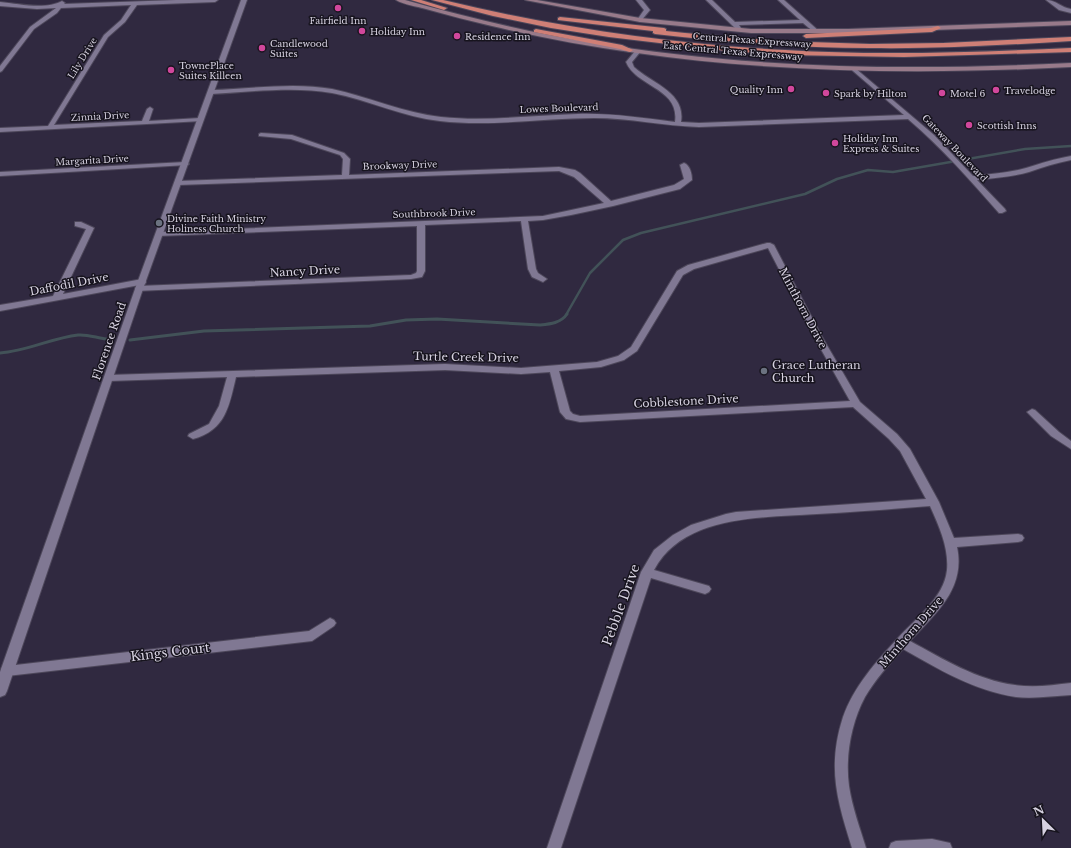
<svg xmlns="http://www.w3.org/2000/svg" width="1071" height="848" viewBox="0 0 1071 848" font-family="'Libre Baskerville',serif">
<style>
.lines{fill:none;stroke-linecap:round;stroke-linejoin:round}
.stream-far1{stroke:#425258;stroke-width:2.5}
.stream{stroke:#425258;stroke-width:3}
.minor-casing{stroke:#4d475a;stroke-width:2}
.tertiary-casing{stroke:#4d475a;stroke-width:2}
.secondary-casing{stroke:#4d475a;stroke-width:2}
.motorway-casing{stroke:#4d475a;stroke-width:2}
.minor{fill:#807893;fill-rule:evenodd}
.tertiary{fill:#807893;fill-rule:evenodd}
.secondary{fill:#987a8a;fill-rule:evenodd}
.motorway{fill:#cf7f76;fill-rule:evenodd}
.hotel-dot{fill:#d1479c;stroke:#17141e;stroke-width:1.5}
.worship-dot{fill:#6b7280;stroke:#17141e;stroke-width:1.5}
.labels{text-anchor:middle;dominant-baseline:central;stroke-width:3;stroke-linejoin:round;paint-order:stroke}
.far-poi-label{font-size:9px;fill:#d6d1e0;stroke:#17141e;text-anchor:start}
.far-street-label{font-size:9px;fill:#d6d1e0;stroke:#17141e}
.street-label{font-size:11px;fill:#d6d1e0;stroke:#17141e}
.poi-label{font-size:11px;fill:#d6d1e0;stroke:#17141e;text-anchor:start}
.near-street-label{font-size:13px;fill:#d6d1e0;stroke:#17141e}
</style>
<rect width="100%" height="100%" fill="#302940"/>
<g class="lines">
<polyline class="stream-far1" points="566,315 590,273 623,240 641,233 805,194 837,179 868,170 893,172 1025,149 1071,146"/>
<g class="stream">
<path d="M130,340l74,-9 166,-5 36,-6 31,-1 103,6c10,-1 21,-2 27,-11"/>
<path d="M0,353c27,-2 52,-15 78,-18 9,-1 19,3 28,4"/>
</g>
<g class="minor-casing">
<g id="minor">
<path d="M176,0h42l-3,2 -78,3 -12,17 -17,15 -54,88 88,-4 5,-12 3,-2 3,2 -4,12 51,-3 2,1v2l-202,11v-4l48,-2 56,-91 17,-15 10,-15 -70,3 -4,5 -23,16 -32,42 -2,1v-6l30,-39 26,-19 -19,1 -37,-3v-4c19,2 46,8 62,-1l3,2 -1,1z"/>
<polygon points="636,0 642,0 650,10 640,22 637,20 644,10"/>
<polygon points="706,0 712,0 735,22 800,20 778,0 784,0 820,32 815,33 803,23 739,25 741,28 736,29"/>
<path d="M636,50l5,1 -9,11 2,5c17,16 52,25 47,55l18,1 205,-8 -51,-44 -1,-1 3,-2 79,67 39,41c18,-2 36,-3 53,-8 16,-5 28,-9 45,-12v4c-15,3 -28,7 -42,12 -17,5 -35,6 -52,8l28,29 1,2 -4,2h-3c-29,-33 -57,-65 -91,-94l-209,8c-35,-1 -69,-9 -105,-9 -51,0 -103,9 -154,3 -37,-4 -71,-21 -108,-28 -40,-7 -81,-1 -121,1l-3,-2 3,-2c40,-1 82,-8 121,-1 37,8 72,24 109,28 46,5 91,-2 137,-3 32,-1 64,4 97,8 5,-34 -39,-35 -49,-60z"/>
<path d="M261,133l31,2 52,18 6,6 -1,16 210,-8 16,3 5,3 31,28 63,-16 10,-6 -4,-14 4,-2c6,2 8,11 8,17l-12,9 -67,17 -42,9 -28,5 -15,1 8,48 2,4 9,6 -4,3 -11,-5 -4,-8 -7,-48 -96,4v46l-3,6 -11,2 -275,12 -1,-2 1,-2 3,-1 272,-11 5,-2 1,-2v-45l-260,10v-4h3l383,-16 61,-13 -30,-26 -15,-6 -381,14 -4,-2 4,-2 164,-6 1,-16 -3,-4 -49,-16 -32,-3v-2z"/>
<polygon points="185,162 189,164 187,165 0,176 0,172"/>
<polygon points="75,222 81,222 94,228 63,294 142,279 145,280 146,282 145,284 0,311 0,305 53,296 86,229 75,226"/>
<path d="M767,243h3l4,2 47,90 39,67 37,32 13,15 29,53 15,36 64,-4 4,1 2,3 -2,3 -4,1 -61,5c9,42 -22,67 -47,94 33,18 67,39 105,44 19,3 38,0 56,-2v12c-18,1 -37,4 -55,2 -41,-6 -78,-28 -113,-48 -14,15 -28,31 -38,48 -14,26 -20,60 -16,89 3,21 11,42 17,62h-14c-15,-48 -25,-81 -9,-131 11,-31 33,-55 55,-79 18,-20 46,-40 49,-68 2,-22 -8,-44 -17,-64 -38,3 -75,6 -113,8 -54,4 -133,0 -163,56l55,16 2,3 -2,3 -4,2 -54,-16 -90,270h-14l94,-276 13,-22 19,-15 18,-10 35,-11 10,-2 190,-13 -26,-48 -11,-12 -36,-32 -273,15 -14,-3 -6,-7 -10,-40 -29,2 -76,-4 -209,7c-7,29 -10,53 -43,62l-5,-3 1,-2 20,-10 10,-18 8,-29 -118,4 -5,-3 5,-3 336,-11 76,4 76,-6 21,-6 13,-9 46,-76 11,-6zM768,248l45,87 37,66 -270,15 -7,-2 -3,-3 -11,-40 42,-4 23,-7 13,-9 46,-76 11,-6z"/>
<polygon points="1032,409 1035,410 1059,432 1071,441 1071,449 1051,436 1027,412"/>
<polygon points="330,618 334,620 336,623 334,626 312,641 7,676 2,675 1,671 2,667 7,666 309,631"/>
<polygon points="932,839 950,843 952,848 889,848 891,843 896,841"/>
</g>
</g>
<g class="tertiary-casing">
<g id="tertiary">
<polygon points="241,0 247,0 143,289 7,691 5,695 0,697 0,672 135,289"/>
<path d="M1046,0c10,0 16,8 25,9v4l-12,-3z"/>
</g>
</g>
<g class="secondary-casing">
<g id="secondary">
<path d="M396,0h9c61,17 122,32 184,42 159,27 321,29 482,21v4c-193,10 -390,4 -579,-41 -22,-5 -44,-11 -66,-17 -10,-3 -22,-4 -30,-9z"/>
<polygon points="525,0 537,0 640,18 751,29 848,29 1071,21 1071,25 848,33 751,33 640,22"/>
</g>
</g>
<g class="motorway-casing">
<g id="motorway">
<polygon points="411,0 421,0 447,8 444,10"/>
<path d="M432,0h11c112,27 226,44 342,50 95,6 191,2 286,-2v4l-167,5 -118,-2 -59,-4 -118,-14 -58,-9 -58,-12z"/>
<path d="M560,17l104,11 2,1v2l19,2 93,8 92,3 74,-1 127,-6v4c-67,4 -134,8 -201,7 -72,0 -143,-6 -215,-14l-2,-1v-2l-95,-11v-2z"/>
<polygon points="938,26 941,28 932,32 806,38 803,36 806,34 931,28"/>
<polygon points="536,29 622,45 633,50 630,52 620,49 534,32 534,30"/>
</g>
</g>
<use href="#minor" class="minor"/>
<use href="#tertiary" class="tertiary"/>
<use href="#secondary" class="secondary"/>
<use href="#motorway" class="motorway"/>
</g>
<g class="hotel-dot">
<circle cx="338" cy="8" r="4"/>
<circle cx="362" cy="31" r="4"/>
<circle cx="457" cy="36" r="4"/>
<circle cx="262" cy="48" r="4"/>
<circle cx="171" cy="70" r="4"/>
<circle cx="791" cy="89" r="4"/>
<circle cx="996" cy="90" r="4"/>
<circle cx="826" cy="93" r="4"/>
<circle cx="942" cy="93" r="4"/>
<circle cx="969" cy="125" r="4"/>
<circle cx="835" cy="143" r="4"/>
</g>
<g class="worship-dot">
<circle cx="159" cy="223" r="4"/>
<circle cx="764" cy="371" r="4"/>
</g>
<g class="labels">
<g class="far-poi-label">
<text x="338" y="20" text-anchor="middle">Fairfield Inn</text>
<text x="370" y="31">Holiday Inn</text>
<text x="465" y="36">Residence Inn</text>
<text x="270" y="43">Candlewood<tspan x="270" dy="10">Suites</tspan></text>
<text x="179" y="65">TownePlace<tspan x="179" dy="10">Suites Killeen</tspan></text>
<text x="783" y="89" text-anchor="end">Quality Inn</text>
<text x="1004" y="90">Travelodge</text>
<text x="834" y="93">Spark by Hilton</text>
<text x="950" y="93">Motel 6</text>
<text x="977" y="125">Scottish Inns</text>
<text x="843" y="138">Holiday Inn<tspan x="843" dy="10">Express &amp; Suites</tspan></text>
<text x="167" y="218">Divine Faith Ministry<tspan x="167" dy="10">Holiness Church</tspan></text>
</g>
<g class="far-street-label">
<text transform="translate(752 40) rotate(4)">Central Texas Expressway</text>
<text transform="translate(733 51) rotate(5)">East Central Texas Expressway</text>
<text transform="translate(82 58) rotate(-58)">Lily Drive</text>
<text transform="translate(559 108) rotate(-2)">Lowes Boulevard</text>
<text transform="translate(100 116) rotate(-3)">Zinnia Drive</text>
<text transform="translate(955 148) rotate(46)">Gateway Boulevard</text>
<text transform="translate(92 160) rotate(-3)">Margarita Drive</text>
<text transform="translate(400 165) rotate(-2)">Brookway Drive</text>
<text transform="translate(434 213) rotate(-2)">Southbrook Drive</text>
</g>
<g class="street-label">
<text transform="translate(305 271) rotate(-3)">Nancy Drive</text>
<text transform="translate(69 284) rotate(-11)">Daffodil Drive</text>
<text transform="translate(803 308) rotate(62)">Minthorn Drive</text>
<text transform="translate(109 341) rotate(-71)">Florence Road</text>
<text transform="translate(466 357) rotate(1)">Turtle Creek Drive</text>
<text transform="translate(686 401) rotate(-3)">Cobblestone Drive</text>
<text transform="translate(911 632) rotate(-49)">Minthorn Drive</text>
</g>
<g class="poi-label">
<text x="772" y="365">Grace Lutheran<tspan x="772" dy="13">Church</tspan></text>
</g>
<g class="near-street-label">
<text transform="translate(621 605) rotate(-70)">Pebble Drive</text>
<text transform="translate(170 652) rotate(-7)">Kings Court</text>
</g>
</g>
<g transform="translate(1043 820) rotate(336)" stroke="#17141e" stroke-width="3" paint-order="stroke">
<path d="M0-3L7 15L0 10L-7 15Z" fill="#d6d1e0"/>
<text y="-6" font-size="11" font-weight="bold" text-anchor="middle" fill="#d6d1e0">N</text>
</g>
</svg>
